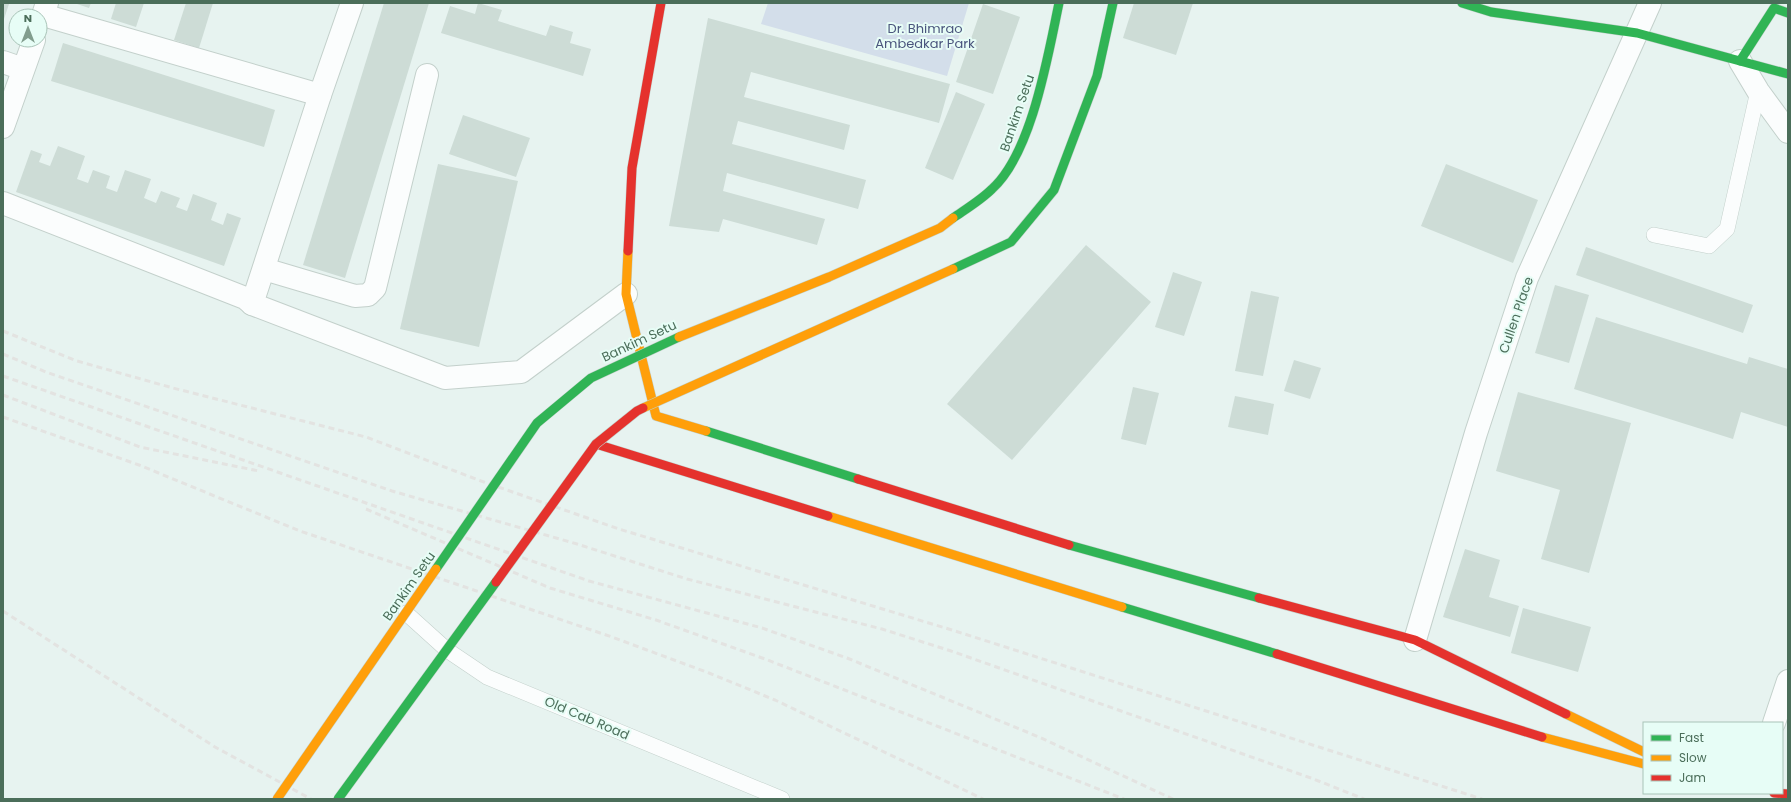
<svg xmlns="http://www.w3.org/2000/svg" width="1791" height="802" viewBox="0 0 1791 802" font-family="Poppins,sans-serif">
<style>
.green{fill:#d3deea}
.building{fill:#cddcd6}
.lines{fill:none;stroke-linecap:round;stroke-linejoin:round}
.lane-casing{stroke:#c3d0cb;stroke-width:16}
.street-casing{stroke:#c3d0cb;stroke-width:24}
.fast-casing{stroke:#c4d1cc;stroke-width:10}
.slow-casing{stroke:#c4d1cc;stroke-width:10}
.jam-casing{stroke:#c4d1cc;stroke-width:10}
.lane{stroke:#fbfdfd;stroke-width:15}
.street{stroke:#fbfdfd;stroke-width:22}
.fast{stroke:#30b455;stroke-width:9}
.slow{stroke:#ff9f0a;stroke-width:9}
.jam{stroke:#e5322d;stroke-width:9}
.rail{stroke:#e3e3e1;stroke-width:3;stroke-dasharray:6 4;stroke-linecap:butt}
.fast-bridge-casing{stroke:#c1d0c9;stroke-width:10;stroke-linecap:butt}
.slow-bridge-casing{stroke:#c1d0c9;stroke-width:10;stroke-linecap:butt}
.jam-bridge-casing{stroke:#c1d0c9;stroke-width:10;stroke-linecap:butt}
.fast-bridge{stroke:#30b455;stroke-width:9}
.slow-bridge{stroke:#ff9f0a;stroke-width:9}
.jam-bridge{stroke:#e5322d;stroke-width:9}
.labels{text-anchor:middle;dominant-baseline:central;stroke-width:4;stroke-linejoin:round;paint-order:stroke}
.park-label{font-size:13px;fill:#4a557d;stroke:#e7fdf6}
.street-label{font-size:13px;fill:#4b6e5a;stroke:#e7fdf6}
</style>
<rect width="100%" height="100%" fill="#e7f3f0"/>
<polygon class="green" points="768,3 969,3 947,76 761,24"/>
<g class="building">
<polygon points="3,3 9,4 3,22"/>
<polygon points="74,3 91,3 89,8"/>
<polygon points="116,3 144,3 136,27 111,19"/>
<polygon points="186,3 213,3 199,48 174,40"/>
<polygon points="384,3 429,3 345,278 303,265"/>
<polygon points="478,3 502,10 498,21 546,36 550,25 573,32 570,43 591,49 583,76 441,33 450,6 475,14"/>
<polygon points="1134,3 1193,3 1176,55 1123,38"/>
<polygon points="983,4 1020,17 993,94 956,82"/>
<polygon points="708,18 950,84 939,123 751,72 744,97 850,125 844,150 738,121 732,144 866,180 858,209 727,173 723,191 825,219 817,245 723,219 719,232 669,226"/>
<polygon points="63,43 275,110 264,147 51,81"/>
<polygon points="956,92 985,104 953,180 925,168"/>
<polygon points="463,115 530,138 516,177 449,154"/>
<polygon points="58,146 85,156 77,179 88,183 93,170 110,176 106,188 117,192 125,170 151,179 144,198 156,203 161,191 180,198 176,207 187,211 193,194 217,203 211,220 223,225 227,213 241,218 224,266 16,192 31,150 42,154 39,162 50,166"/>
<polygon points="438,164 518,181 479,347 400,329"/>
<polygon points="1446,164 1538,200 1513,263 1421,226"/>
<polygon points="1086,245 1151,302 1012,460 947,404"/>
<polygon points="1586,247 1753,305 1743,333 1576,275"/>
<polygon points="1173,272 1202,282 1184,336 1155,327"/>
<polygon points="1555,285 1589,295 1569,363 1535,353"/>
<polygon points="1251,291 1279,297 1263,376 1235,371"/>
<polygon points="1596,317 1747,364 1749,357 1788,369 1788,427 1741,412 1733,439 1574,389"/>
<polygon points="1294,360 1321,368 1310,399 1284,391"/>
<polygon points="1133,387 1159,393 1146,445 1121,439"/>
<polygon points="1518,392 1631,423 1589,573 1541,559 1560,490 1496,471"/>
<polygon points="1235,396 1274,404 1268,435 1228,427"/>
<polygon points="1465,549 1500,560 1489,597 1519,606 1510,637 1443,617"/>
<polygon points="1523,608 1591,627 1578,672 1511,653"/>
</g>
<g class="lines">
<g class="lane-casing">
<g id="lane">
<polyline points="1654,235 1709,246 1727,229 1758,91"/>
<polyline points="406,613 447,650 487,677 782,799"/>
</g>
</g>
<g class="street-casing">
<g id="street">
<polyline points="47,3 43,15 320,95"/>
<polyline points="1740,61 1758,91 1788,132"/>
<polyline points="3,62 23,69"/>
<polyline points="3,127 34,40"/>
<polyline points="3,203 245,298 252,304 445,378 521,372 626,294"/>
<polyline points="264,269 355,296 368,295 375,288 427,75"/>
<polyline points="252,304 320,95 352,3"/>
<polyline points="1415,640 1476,433 1527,278 1650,3"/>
<polyline points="1774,723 1788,681"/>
</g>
</g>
<g class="fast-casing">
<g id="fast">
<polyline points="1462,3 1491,12 1637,33 1788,74"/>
<polyline points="1740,61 1774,8 1788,13"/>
<polyline points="706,431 858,479"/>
<polyline points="1069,545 1259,598"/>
<polyline points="1122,607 1277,654"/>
</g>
</g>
<g class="slow-casing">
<g id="slow">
<polyline points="628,251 626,294 656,416 706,431"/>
<polyline points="828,516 1122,607"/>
<polyline points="1566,714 1644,752"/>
<polyline points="1542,737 1644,764"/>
</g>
</g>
<g class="jam-casing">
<g id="jam">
<polyline points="628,251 632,168 661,3"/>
<polyline points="596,444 828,516"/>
<polyline points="858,479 1069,545"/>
<polyline points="1259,598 1415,640 1566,714"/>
<polyline points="1277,654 1542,737"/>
<polyline points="1774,793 1788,794"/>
</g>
</g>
<use href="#lane" class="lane"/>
<use href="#street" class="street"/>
<use href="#fast" class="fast"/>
<use href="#slow" class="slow"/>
<use href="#jam" class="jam"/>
<g class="rail">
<polyline points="3,331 77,361 173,388 366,437 481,481 619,529 952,630 1482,799"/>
<polyline points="3,354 46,372 392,491 577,544 687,579 882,629 951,651 1311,778 1364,799"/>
<polyline points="3,376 589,581 762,628 847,658 1039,737 1173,799"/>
<polyline points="3,395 140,447 259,471"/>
<polyline points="3,417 139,465 300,531 612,637 709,673 775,700 983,799"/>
<polyline points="366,509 550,588 656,620 765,659 1124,799"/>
<polyline points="3,611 215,747 311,799"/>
</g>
<g class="fast-bridge-casing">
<g id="fast-bridge">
<path d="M953,218c13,-9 28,-18 39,-29 40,-36 56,-134 67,-186"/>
<polyline points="953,269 1011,242 1054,190 1097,76 1113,3"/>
<polyline points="436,569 537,423 591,378 679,337"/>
<polyline points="338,799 496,582"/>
</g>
</g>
<g class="slow-bridge-casing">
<g id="slow-bridge">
<polyline points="679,337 829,277 940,228 953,218"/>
<polyline points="643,408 953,269"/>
<polyline points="277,799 436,569"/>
</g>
</g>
<g class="jam-bridge-casing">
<polyline id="jam-bridge" points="496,582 596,444 637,411 643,408"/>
</g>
<use href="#fast-bridge" class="fast-bridge"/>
<use href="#slow-bridge" class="slow-bridge"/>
<use href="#jam-bridge" class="jam-bridge"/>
</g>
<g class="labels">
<g class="park-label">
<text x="925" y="28">Dr. Bhimrao<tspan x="925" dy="15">Ambedkar Park</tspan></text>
</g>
<g class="street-label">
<text transform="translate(1017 113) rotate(-71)">Bankim Setu</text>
<text transform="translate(1516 315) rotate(-71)">Cullen Place</text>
<text transform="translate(639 341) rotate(-25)">Bankim Setu</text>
<text transform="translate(409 586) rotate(-55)">Bankim Setu</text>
<text transform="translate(587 718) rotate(23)">Old Cab Road</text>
</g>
</g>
<rect width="1791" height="802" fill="none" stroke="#4b6e5a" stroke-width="8"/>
<rect x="1643" y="722" width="140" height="72" fill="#e7fdf6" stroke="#a9c4b8"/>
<rect x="1651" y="735" width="20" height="6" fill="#30b455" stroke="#a9c4b8"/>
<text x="1679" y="742" font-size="12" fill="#4b6e5a">Fast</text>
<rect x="1651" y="755" width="20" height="6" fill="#ff9f0a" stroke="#a9c4b8"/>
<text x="1679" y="762" font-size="12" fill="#4b6e5a">Slow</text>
<rect x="1651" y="775" width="20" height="6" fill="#e5322d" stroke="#a9c4b8"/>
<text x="1679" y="782" font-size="12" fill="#4b6e5a">Jam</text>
<g transform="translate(28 28)"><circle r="19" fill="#e7fdf6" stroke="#a9c4b8"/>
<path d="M0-3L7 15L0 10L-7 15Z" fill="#829d8e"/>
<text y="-6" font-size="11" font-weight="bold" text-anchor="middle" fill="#4b6e5a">N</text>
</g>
</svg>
